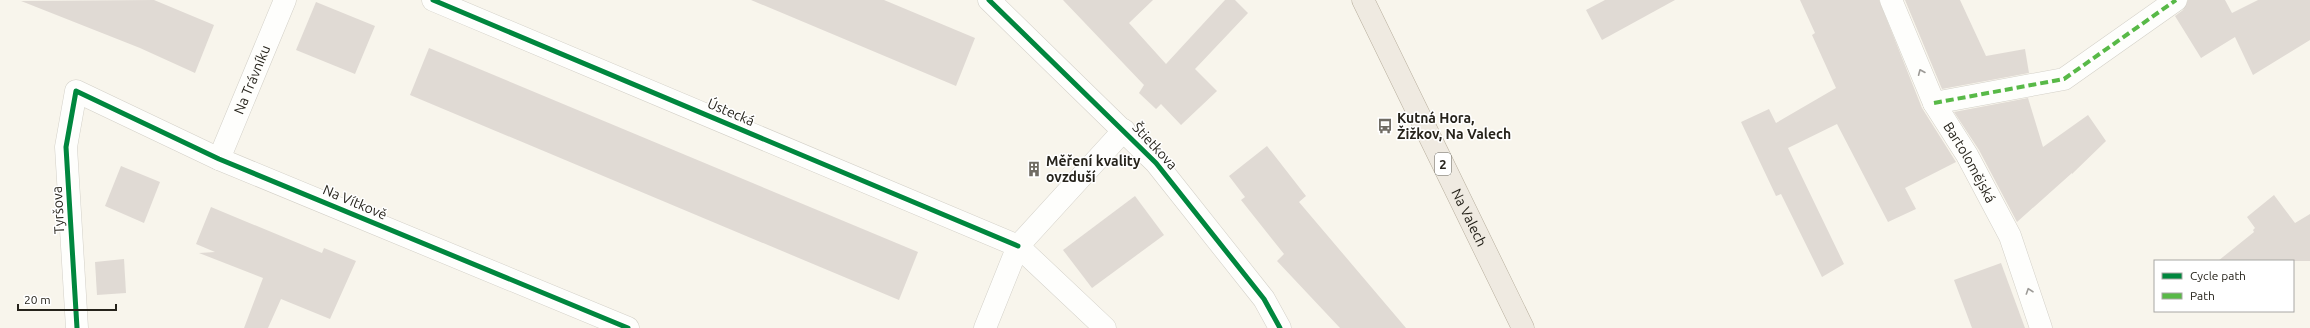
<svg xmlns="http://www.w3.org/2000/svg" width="2310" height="328" viewBox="0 0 2310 328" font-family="Ubuntu,sans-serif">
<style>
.building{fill:#e0dad4}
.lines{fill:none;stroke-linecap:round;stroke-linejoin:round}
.minor-casing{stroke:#d3d0c8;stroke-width:23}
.major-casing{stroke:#b7ae9d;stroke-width:23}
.minor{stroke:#fefefc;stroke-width:22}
.major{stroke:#efeae1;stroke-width:22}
.quiet{stroke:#58b947;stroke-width:4;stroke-dasharray:8 4;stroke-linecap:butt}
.cycleway-casing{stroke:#fff;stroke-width:8}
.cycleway{stroke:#00873e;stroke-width:5}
.oneway{stroke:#9d9b97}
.labels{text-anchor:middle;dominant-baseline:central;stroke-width:3;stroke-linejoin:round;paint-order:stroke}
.shield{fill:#fff;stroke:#67655f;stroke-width:1}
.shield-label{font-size:13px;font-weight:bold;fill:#26231b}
.street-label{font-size:14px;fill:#26231b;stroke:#fff}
.poi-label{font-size:14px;font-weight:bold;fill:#26231b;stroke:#fff;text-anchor:start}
</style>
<rect width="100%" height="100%" fill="#f8f5ec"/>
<g class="building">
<polygon points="154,0 214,25 195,73 140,48 21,1"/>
<polygon points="751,0 884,0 975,38 956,86"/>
<polygon points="1063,0 1153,0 1129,23 1166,64 1225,0 1235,0 1248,13 1195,69 1217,91 1181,125 1161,104 1156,109 1139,93 1144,85"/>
<polygon points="1605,0 1675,0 1602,40 1586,10"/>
<polygon points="1800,0 1879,0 1922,108 1956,162 1905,188 1916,209 1888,222 1837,124 1788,148 1844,264 1822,277 1781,194 1776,196 1741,122 1769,109 1776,123 1836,88 1812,35 1815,33"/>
<polygon points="1905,0 1960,0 1986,56 2025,49 2029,73 1942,89"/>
<polygon points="2188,0 2225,0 2232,13 2258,0 2310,0 2310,40 2253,75 2235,37 2201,58 2175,16 2183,10"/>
<polygon points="316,2 375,26 355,74 296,50"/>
<polygon points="429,48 918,252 899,300 410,95"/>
<polygon points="2028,98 2043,147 2088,115 2106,141 2072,174 2072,173 2017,222 1979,150 1954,112"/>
<polygon points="1267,146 1306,196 1299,202 1406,328 1340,328 1277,261 1284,254 1241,200 1245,197 1229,176"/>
<polygon points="121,166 160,182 144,223 105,206"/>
<polygon points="2274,195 2295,223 2310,214 2310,261 2218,261 2254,232 2253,230 2255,228 2247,217"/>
<polygon points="1135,196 1164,235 1092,288 1063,250"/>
<polygon points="211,207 322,253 324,248 356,261 330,319 281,299 268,328 244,328 263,278 199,253 215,252 196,244"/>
<polygon points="124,259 126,293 97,295 95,262"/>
<polygon points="2001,263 2025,328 1972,328 1954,280"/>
</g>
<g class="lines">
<g class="minor-casing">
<g id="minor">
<polyline points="433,0 1018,246 1105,328"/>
<polyline points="989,0 1156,163 1264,299 1280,328"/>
<path id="s1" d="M1891,0l43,103 33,52 43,81 31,92"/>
<polyline points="1934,103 2064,79 2176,0"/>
<path id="s2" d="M219,159l66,-159"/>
<polyline points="77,328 66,147 76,91 219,159 628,328"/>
<polyline points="985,328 1018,246 1124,130"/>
</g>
</g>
<g class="major-casing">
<g id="major">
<path id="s3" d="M1363,0l160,328"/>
</g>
</g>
<use href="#minor" class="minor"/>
<use href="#major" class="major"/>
<polyline class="quiet" points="1934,103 2064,79 2176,0"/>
<g class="cycleway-casing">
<g id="cycleway">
<polyline points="433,0 1018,246"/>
<polyline points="989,0 1156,163 1264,299 1280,328"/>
<polyline points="77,328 66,147 76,91 219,159 628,328"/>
</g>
</g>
<use href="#cycleway" class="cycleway"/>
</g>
<defs><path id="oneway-chevron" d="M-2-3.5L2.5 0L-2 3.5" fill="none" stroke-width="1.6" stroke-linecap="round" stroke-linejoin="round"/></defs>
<g class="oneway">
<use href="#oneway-chevron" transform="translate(1921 72) rotate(-113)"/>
<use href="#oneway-chevron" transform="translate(2029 291) rotate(-109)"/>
</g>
<defs>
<g id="bus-bare" transform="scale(1.2)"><path d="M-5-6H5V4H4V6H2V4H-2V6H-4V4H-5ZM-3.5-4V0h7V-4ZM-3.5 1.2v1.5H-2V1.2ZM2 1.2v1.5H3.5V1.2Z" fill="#706c64" stroke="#fff" stroke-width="2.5" paint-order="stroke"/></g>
<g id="building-bare" transform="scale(1.2)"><path d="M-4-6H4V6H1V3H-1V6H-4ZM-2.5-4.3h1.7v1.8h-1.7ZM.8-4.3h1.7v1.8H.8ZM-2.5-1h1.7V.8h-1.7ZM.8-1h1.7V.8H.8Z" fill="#706c64" stroke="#fff" stroke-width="2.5" paint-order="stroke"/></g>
</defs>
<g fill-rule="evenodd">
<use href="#bus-bare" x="1385" y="126"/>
<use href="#building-bare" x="1034" y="169"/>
</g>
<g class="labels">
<rect class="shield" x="1435" y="153" width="16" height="22" rx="3"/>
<g class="shield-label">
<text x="1443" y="164">2</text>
</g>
<g class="street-label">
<text stroke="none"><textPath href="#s2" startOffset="86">Na Trávníku</textPath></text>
<text transform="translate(731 112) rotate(23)">Ústecká</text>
<text transform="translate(1155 146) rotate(47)">Štietkova</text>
<text stroke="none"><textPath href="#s1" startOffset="181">Bartolomějská</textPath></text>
<text transform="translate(355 202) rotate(23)">Na Vítkově</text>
<text transform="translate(58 210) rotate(-93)">Tyršova</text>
<text stroke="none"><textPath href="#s3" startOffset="242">Na Valech</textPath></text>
</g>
<g class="poi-label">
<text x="1397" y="118">Kutná Hora,<tspan x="1397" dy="16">Žižkov, Na Valech</tspan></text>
<text x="1046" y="161">Měření kvality<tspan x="1046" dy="16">ovzduší</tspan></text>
</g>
</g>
<rect x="2154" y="260" width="140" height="52" fill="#ffffff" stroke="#a8a7a4"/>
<rect x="2162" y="273" width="20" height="6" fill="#00873e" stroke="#a8a7a4"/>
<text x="2190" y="280" font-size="12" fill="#26231b">Cycle path</text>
<rect x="2162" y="293" width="20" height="6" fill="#58b947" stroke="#a8a7a4"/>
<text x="2190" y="300" font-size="12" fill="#26231b">Path</text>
<path d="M18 304v6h98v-6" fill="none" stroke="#26231b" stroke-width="2"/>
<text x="24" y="304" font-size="12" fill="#26231b" stroke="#ffffff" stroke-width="3" paint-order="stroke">20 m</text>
</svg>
